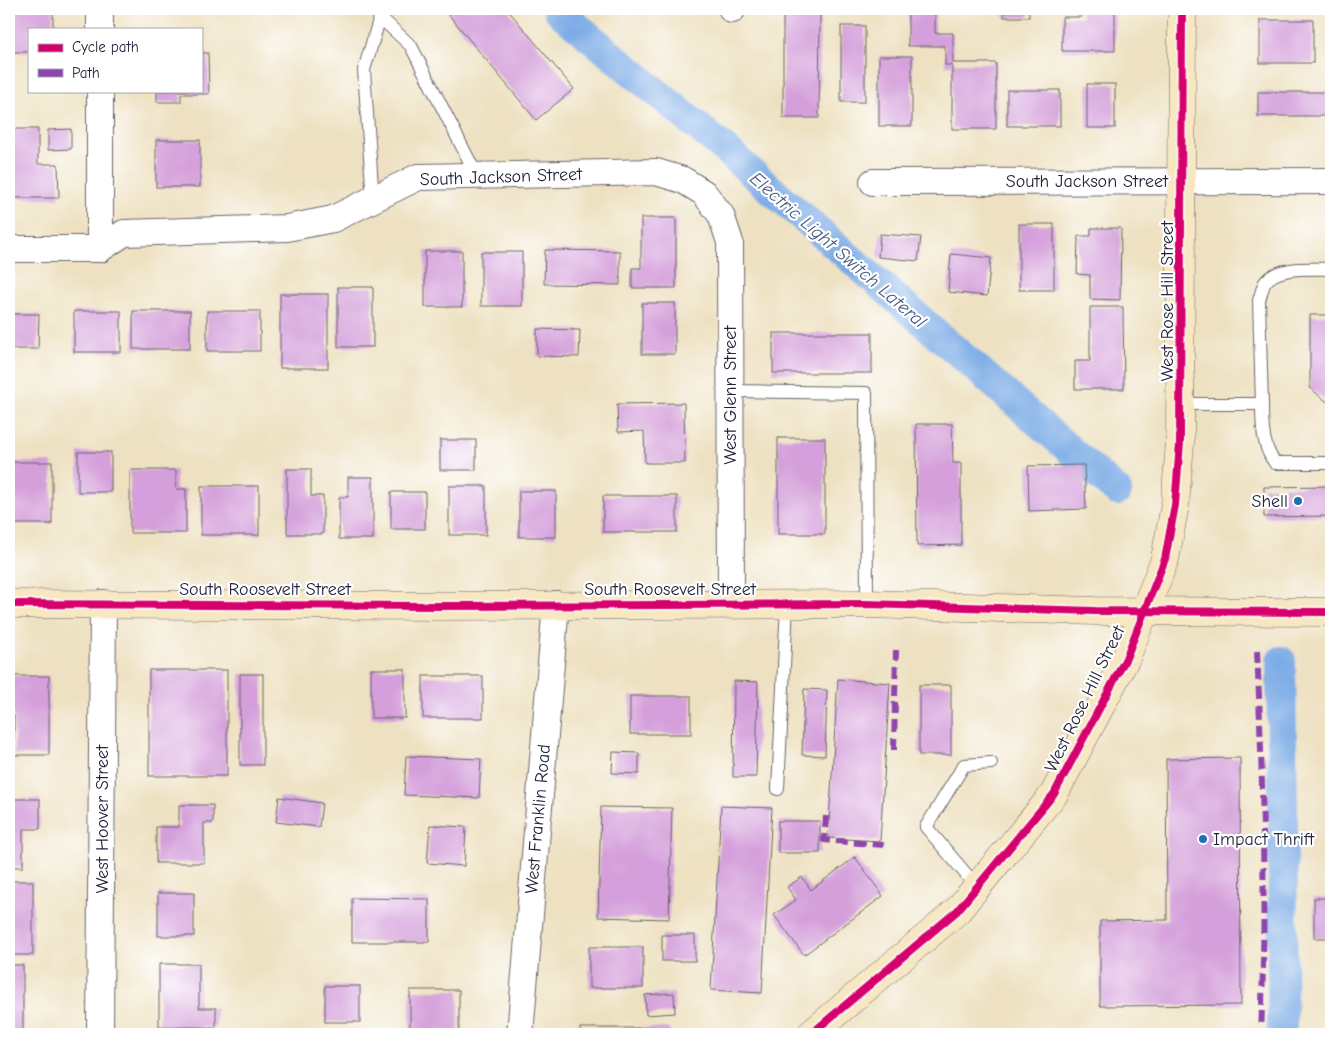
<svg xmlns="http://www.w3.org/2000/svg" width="1340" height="1043" viewBox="0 0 1340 1043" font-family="'Comic Neue',sans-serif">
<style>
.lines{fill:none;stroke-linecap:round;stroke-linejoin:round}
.canal{stroke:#7babe6;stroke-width:30}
.building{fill:#d49fda}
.lane-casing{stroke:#69656a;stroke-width:14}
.street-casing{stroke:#69656a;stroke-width:28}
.secondary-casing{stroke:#69656a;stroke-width:29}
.lane{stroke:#fff;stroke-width:12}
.street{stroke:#fff;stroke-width:26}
.secondary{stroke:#f7e8c3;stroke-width:28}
.quiet{stroke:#8e44ad;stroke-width:6;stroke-dasharray:12 6;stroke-linecap:butt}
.cycleway-casing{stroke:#fff;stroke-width:11}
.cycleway{stroke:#d6006c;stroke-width:8}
.poi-dot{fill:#1f6fb2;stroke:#fff;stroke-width:2}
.labels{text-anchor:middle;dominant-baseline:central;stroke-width:4.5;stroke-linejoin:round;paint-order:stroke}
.street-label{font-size:18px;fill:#22223b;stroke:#fff}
.poi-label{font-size:18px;fill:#22223b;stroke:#fff;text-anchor:end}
.water-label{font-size:19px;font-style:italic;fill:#46597f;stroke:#fff}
</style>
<rect width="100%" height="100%" fill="#fff"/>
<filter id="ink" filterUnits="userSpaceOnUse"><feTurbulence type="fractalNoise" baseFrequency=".02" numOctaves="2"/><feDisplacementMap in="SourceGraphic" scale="10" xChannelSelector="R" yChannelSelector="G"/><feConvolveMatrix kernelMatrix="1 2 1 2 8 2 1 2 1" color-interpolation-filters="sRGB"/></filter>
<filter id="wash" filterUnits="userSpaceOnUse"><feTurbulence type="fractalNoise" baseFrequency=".0096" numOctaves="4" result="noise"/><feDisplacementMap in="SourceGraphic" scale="20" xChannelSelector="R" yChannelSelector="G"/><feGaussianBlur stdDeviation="1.12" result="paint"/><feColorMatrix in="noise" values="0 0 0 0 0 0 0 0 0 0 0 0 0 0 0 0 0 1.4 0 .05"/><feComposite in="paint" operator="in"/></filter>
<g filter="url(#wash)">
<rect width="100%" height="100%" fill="#eee1c1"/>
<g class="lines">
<g class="canal">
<polyline points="558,9 562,14 720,145 1117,491"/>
<polyline points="1281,661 1283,817 1282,1034"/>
</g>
</g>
<g id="blocks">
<g class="building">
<polygon points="11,9 53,9 53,29 29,29 29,52 11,52"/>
<rect x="156" y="9" width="33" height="2"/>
<polygon points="444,9 507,9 574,89 536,120"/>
<polygon points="783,9 820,9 819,118 783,118"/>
<polygon points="908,9 935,9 935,33 953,33 953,63 996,63 996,129 952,129 952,65 945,65 945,46 908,46"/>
<rect x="1004" y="9" width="25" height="8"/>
<polygon points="1082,9 1115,9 1115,51 1062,51 1062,17 1082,17"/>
<rect x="1260" y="20" width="53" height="43"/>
<rect x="841" y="26" width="24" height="76"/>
<polygon points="201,53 208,53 209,94 181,94 181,102 157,102 157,91 201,91"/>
<rect x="879" y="56" width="33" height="70"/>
<rect x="1087" y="84" width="28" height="44"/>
<rect x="1007" y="90" width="53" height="36"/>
<rect x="1258" y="92" width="70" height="24"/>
<polygon points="9,129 38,129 38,164 58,164 59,198 14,198 14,168 9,168"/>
<polygon points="71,129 71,149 48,150 48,130"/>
<rect x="156" y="140" width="44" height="47"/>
<polygon points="641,218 676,218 676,288 632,288 632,268 641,268"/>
<rect x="1019" y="224" width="35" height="66"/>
<polygon points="1091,228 1121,228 1120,300 1090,299 1090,275 1077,274 1078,236 1091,236"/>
<polygon points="880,234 921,237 918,261 878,257"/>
<polygon points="545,250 620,251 620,285 544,284"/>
<rect x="425" y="251" width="37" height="56"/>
<rect x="481" y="252" width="41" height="54"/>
<polygon points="951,254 991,258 987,296 948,292"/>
<rect x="338" y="287" width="35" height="60"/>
<rect x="280" y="294" width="48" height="74"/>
<rect x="642" y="303" width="33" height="51"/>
<polygon points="1090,307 1123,307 1124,389 1075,389 1075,361 1090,361"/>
<rect x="74" y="311" width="47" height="41"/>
<rect x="133" y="311" width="57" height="38"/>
<rect x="207" y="311" width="53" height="40"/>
<polygon points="9,314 39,314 38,349 9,349"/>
<polygon points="1310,315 1331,315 1331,405 1310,388"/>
<polygon points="537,329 580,330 579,357 537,356"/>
<rect x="773" y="333" width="99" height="40"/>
<polygon points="684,403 685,463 645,463 644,431 618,432 617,404"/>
<polygon points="916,424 952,424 953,463 961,463 961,545 917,546"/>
<rect x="778" y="438" width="47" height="96"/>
<rect x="440" y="440" width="36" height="30"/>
<rect x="78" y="452" width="33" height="40"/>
<rect x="10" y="462" width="42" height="62"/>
<polygon points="1084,465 1086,509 1029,511 1028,466"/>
<polygon points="287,469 311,469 311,496 323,496 323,534 287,534"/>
<polygon points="130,470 176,470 176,489 186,489 186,533 130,533"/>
<polygon points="348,477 373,477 373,539 339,539 339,497 348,497"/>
<rect x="201" y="486" width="58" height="49"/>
<rect x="449" y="486" width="37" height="49"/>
<polygon points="1331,486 1331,516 1264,517 1264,487"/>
<rect x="519" y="491" width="37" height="46"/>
<rect x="391" y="492" width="34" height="37"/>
<rect x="603" y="496" width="74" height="36"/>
<rect x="371" y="669" width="34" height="49"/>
<rect x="149" y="670" width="78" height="106"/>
<rect x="240" y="674" width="23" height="91"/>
<polygon points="9,676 49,676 49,755 14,755 14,715 9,715"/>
<rect x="423" y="676" width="60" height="42"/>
<polygon points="838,679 890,683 880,841 828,838"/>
<polygon points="734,681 758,682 756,777 733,777"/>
<rect x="919" y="685" width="32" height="70"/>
<polygon points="804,689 827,690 825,756 802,755"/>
<rect x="630" y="696" width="61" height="38"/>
<polygon points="613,752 639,753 639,774 612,773"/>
<polygon points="406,756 481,759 479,798 404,795"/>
<polygon points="1240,758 1241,1005 1100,1006 1100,921 1167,920 1166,759"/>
<polygon points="279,797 322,803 319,827 276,822"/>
<polygon points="9,799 40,799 40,829 23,829 23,867 9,867"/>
<polygon points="179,805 213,805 213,823 204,823 204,863 156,863 156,827 179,827"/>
<polygon points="721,806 772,808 762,993 711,990"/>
<polygon points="601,807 672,808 669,919 598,917"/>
<rect x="778" y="821" width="42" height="32"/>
<polygon points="430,825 466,827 464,866 427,863"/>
<polygon points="855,857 883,896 804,955 774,915 796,900 787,887 802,877 811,890"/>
<rect x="9" y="881" width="24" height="74"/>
<rect x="158" y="893" width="36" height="43"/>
<polygon points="352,898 429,899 429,942 352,942"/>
<rect x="1314" y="898" width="17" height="40"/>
<rect x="662" y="935" width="33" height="26"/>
<rect x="589" y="947" width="54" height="41"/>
<polygon points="159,964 199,964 199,1008 216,1008 216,1027 159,1027"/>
<rect x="9" y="965" width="14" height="69"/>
<rect x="325" y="986" width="35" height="36"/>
<rect x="410" y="990" width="49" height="44"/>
<polygon points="674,993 675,1013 646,1015 645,995"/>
<rect x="580" y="1028" width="90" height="6"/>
</g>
</g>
</g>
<g filter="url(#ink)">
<use href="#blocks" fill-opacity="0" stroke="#69656a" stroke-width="1"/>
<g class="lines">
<g class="lane-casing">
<g id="lane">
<polyline points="373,201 364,70 380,17 411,46 477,176"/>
<polyline points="730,391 866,393 867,604"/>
<path d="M1181,404h81c0,20 0,42 13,59h56"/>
<path d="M1262,404l-3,-104c2,-5 3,-11 5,-16 11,-19 48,-15 67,-15"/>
<polyline points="778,789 787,605"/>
<polyline points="977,887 926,827 964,765 991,763"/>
</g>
</g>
<g class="street-casing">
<g id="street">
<polyline points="100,9 100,29"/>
<polyline points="732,9 732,10"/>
<polyline points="100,91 100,249"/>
<polyline points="873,182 1331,181"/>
<polyline points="9,249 100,249 124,233 287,228 333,219 418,177 656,172 683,180 704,193 721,215 730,242 731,604"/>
<polyline points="100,1034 103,603"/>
<polyline points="520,1034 556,604"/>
</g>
</g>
<g class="secondary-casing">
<g id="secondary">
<polyline points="9,604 437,606 867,604 1095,611 1331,612"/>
<polyline points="811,1034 957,911 1054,794 1126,658 1165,559 1175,505 1180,443 1182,9"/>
</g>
</g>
<use href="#lane" class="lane"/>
<use href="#street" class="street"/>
<use href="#secondary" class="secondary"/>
<g class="quiet">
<path d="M1257,651c6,128 9,256 4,383"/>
<polyline points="894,750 896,650"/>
<polyline points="826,816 824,840 884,845"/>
</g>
<g class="cycleway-casing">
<g id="cycleway">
<polyline points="9,604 437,606 867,604 1095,611 1331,612"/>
<polyline points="811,1034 957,911 1054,794 1126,658 1165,559 1175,505 1180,443 1182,9"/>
</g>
</g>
<use href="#cycleway" class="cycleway"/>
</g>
</g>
<g class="poi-dot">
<circle cx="1298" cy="501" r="5"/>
<circle cx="1203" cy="839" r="5"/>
</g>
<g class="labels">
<g class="street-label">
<text transform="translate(501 177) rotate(-2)">South Jackson Street</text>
<text x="1087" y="181">South Jackson Street</text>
<text transform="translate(1167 301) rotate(-90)">West Rose Hill Street</text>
<text transform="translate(730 395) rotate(-90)">West Glenn Street</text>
<text x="265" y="589">South Roosevelt Street</text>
<text x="670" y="589">South Roosevelt Street</text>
<text transform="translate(1085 699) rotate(-64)">West Rose Hill Street</text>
<text transform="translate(102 819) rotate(-90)">West Hoover Street</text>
<text transform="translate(538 819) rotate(-85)">West Franklin Road</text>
</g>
<g class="poi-label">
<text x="1288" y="501">Shell</text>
<text x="1213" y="839" text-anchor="start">Impact Thrift</text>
</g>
<g class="water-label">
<text transform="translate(838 250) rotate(41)">Electric Light Switch Lateral</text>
</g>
</g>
<rect width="1340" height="1043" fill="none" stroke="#fff" stroke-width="30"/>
<rect x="28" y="28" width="175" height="65" fill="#ffffff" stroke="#a7a7b1"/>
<rect x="38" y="44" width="25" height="8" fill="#d6006c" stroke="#a7a7b1"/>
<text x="72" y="52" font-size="15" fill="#22223b">Cycle path</text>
<rect x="38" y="69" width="25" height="8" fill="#8e44ad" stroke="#a7a7b1"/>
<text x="72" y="78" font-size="15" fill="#22223b">Path</text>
</svg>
